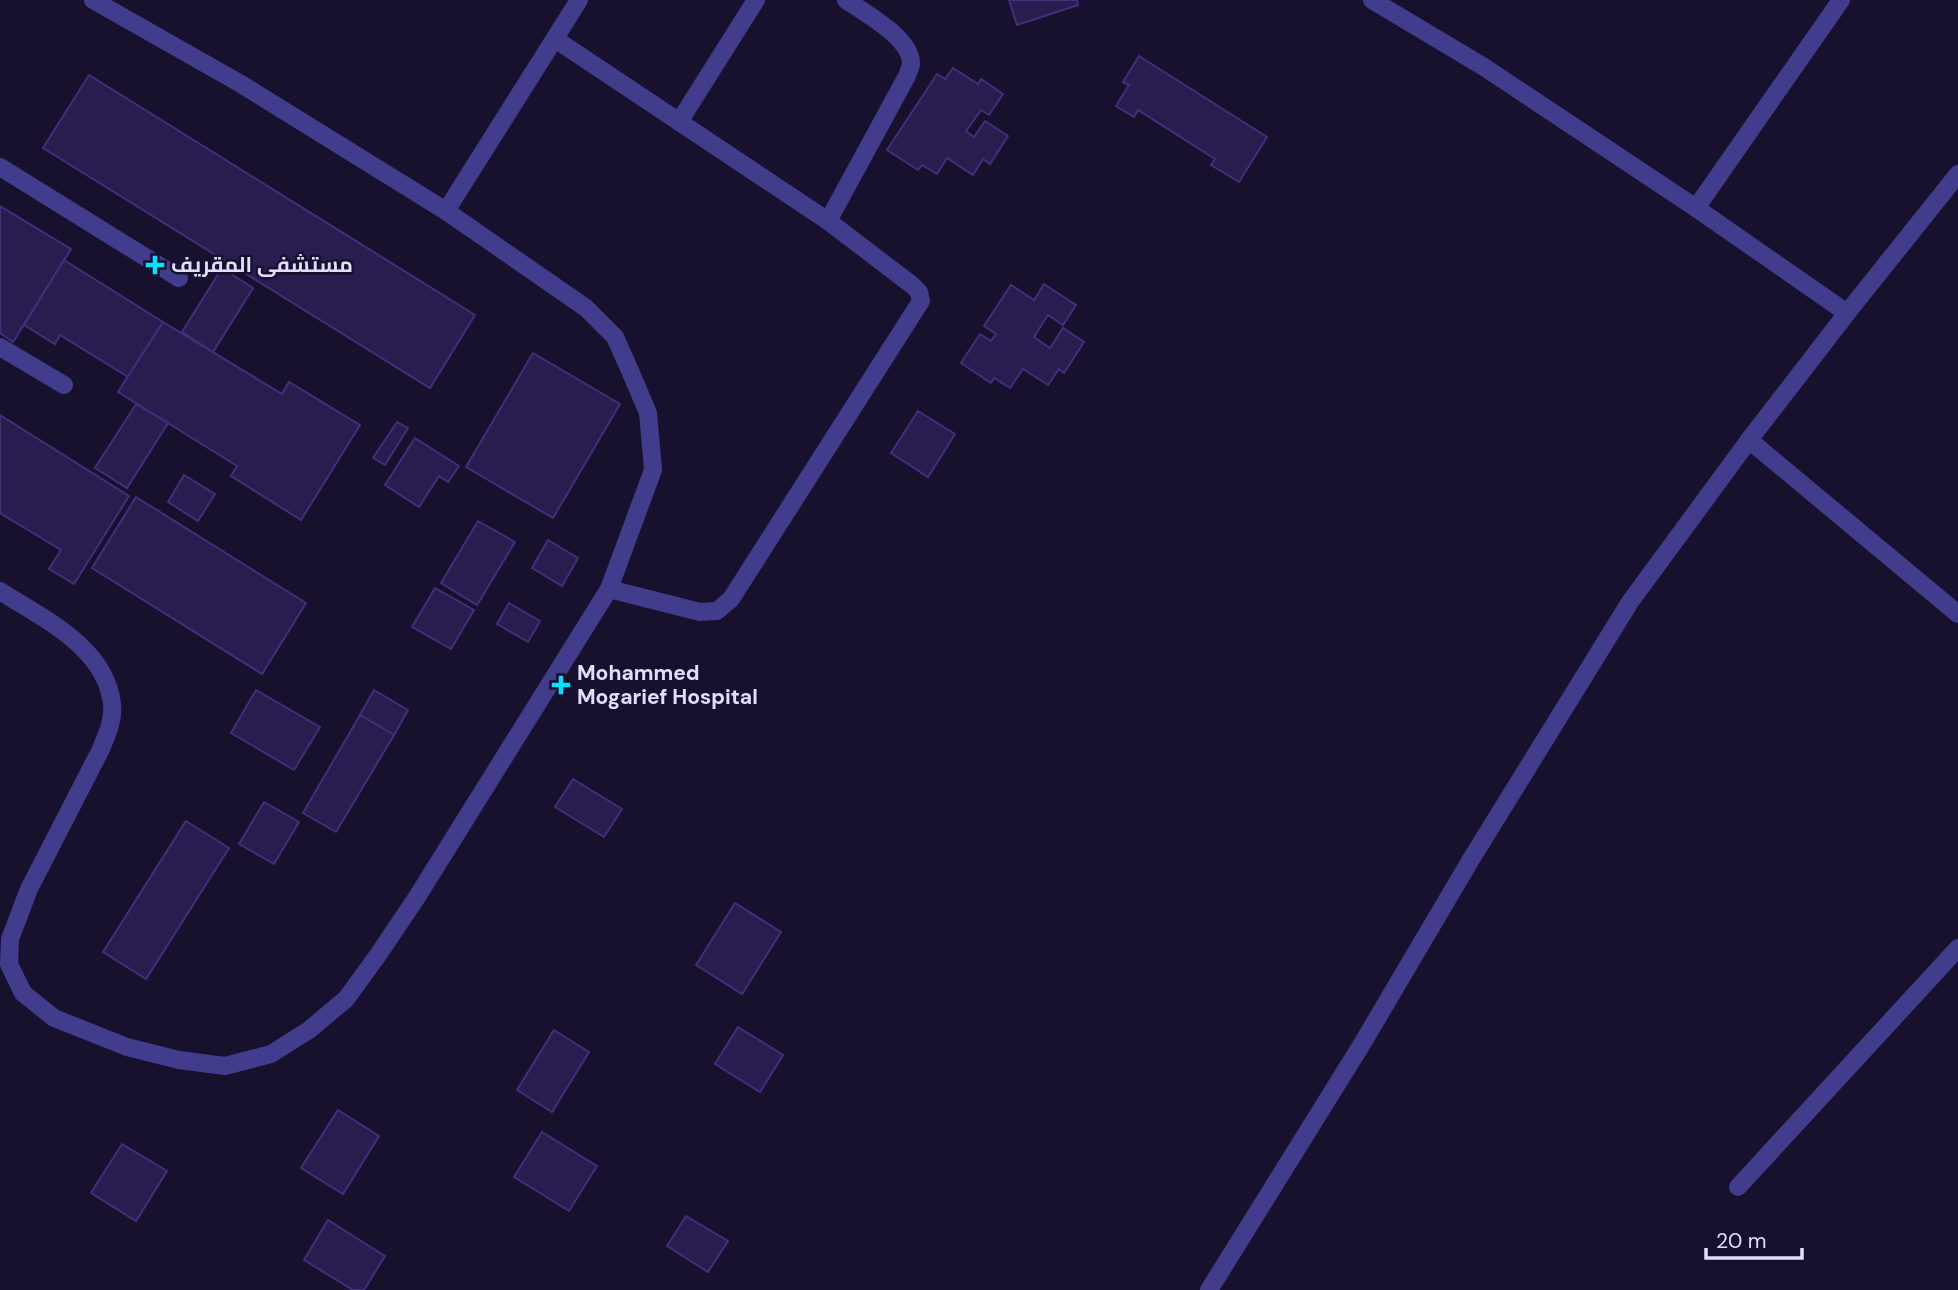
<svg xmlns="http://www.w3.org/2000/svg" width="1958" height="1290" viewBox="0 0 1958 1290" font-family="'DM Sans',Cairo,sans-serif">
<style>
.building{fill:#281d4e;stroke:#402f7a;stroke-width:2}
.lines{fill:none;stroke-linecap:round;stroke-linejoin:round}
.minor{stroke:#413c8c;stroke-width:18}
.poi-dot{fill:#09e0ff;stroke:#17112d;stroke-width:2.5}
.labels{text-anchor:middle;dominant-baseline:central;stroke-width:5;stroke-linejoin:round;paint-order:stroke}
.poi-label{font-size:21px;font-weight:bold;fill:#e2ddff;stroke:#17112d;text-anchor:start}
</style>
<rect width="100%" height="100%" fill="#17112d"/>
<g class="building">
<polygon points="1009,0 1077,0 1078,5 1017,25"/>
<polygon points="1139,56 1267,137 1239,182 1211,165 1215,159 1138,110 1134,117 1116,106 1129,85 1123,82"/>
<polygon points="953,68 978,84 981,79 1003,94 989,115 981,110 966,131 974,137 985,121 1008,136 990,164 983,159 973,175 947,158 937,174 922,165 918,170 887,150 937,74 945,79"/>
<polygon points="89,75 475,315 430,388 43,148"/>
<polygon points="0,206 71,249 13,342 0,333"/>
<polygon points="64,260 163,322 128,377 60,335 55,344 24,325"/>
<polygon points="222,268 253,288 213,352 182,332"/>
<polygon points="1044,284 1076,305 1063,325 1048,315 1034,337 1050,348 1063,328 1084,342 1064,373 1059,369 1048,385 1023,369 1010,388 994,378 991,383 961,363 980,334 991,341 996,334 984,326 1011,285 1034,300"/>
<polygon points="163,322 282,394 289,382 360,425 301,520 231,476 237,466 118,392"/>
<polygon points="533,353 620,404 553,518 466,467"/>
<polygon points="136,404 168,423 127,488 95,468"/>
<polygon points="918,411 955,434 928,477 891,453"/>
<polygon points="0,415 129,496 74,584 49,569 61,550 0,513"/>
<polygon points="397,422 408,428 385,465 373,458"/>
<polygon points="415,438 459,466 448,482 439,476 419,507 385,485"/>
<polygon points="184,475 215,494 198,521 168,502"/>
<polygon points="136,497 306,603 262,674 92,568"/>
<polygon points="478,521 515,542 477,605 441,583"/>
<polygon points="548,540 578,558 562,586 532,568"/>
<polygon points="435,588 474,610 451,649 412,627"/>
<polygon points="509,603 540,621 528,642 497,624"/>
<polygon points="256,690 320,727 294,770 231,733"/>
<polygon points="374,690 408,710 394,735 360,715"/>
<polygon points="360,715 394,735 336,832 303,813"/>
<polygon points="573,779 622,809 604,837 555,807"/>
<polygon points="264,802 299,822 274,864 239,844"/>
<polygon points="186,821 229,848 146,979 103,952"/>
<polygon points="735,903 781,932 742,994 696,965"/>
<polygon points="738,1027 783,1055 760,1092 715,1064"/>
<polygon points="554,1030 589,1052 552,1112 517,1090"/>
<polygon points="338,1110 379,1136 343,1194 301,1168"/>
<polygon points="542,1132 597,1166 569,1211 514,1177"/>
<polygon points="122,1144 167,1171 136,1221 91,1193"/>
<polygon points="686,1216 728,1241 708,1272 667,1246"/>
<polygon points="328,1220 385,1256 364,1290 353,1290 304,1260"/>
</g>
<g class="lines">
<g class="minor">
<polyline points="555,39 828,221 912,285 919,292 921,301 731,599 717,611 700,612 609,589"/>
<polyline points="679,122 756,0"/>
<polyline points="0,167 179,278"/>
<polyline points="1696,208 1841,0"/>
<polyline points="446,211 579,0"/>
<path d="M828,221l79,-145c0,-1 4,-10 4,-11 2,-26 -46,-52 -65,-65"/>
<polyline points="1847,313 1958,174"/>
<polyline points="0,347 64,385"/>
<polyline points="1749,440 1958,614"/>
<path d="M0,591c42,27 106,56 112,113 2,16 -6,33 -12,47l-71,138 -19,50 -1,25 14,29 31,25 73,29 52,13 46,6 46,-12 38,-24 37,-31 32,-44 39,-58 192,-308 44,-119 -5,-57 -17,-40 -16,-36 -29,-29 -140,-97 -205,-127 -148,-84"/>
<polyline points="1738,1187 1958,948"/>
<polyline points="1209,1290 1362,1044 1470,861 1630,602 1749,440 1847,313 1696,208 1484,67 1372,0"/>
</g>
</g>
<g class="poi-dot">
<path d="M151.5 254.5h7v7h7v7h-7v7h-7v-7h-7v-7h7z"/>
<path d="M557.5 674.5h7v7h7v7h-7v7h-7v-7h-7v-7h7z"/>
</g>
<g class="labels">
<g class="poi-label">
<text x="171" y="265">مستشفى المقريف</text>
<text x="577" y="673">Mohammed<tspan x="577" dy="24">Mogarief Hospital</tspan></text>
</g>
</g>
<path d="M1706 1248v10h96v-10" fill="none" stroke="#e2ddff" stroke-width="3.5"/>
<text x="1716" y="1248" font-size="21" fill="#e2ddff" stroke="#17112d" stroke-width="5" paint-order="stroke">20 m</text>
</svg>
